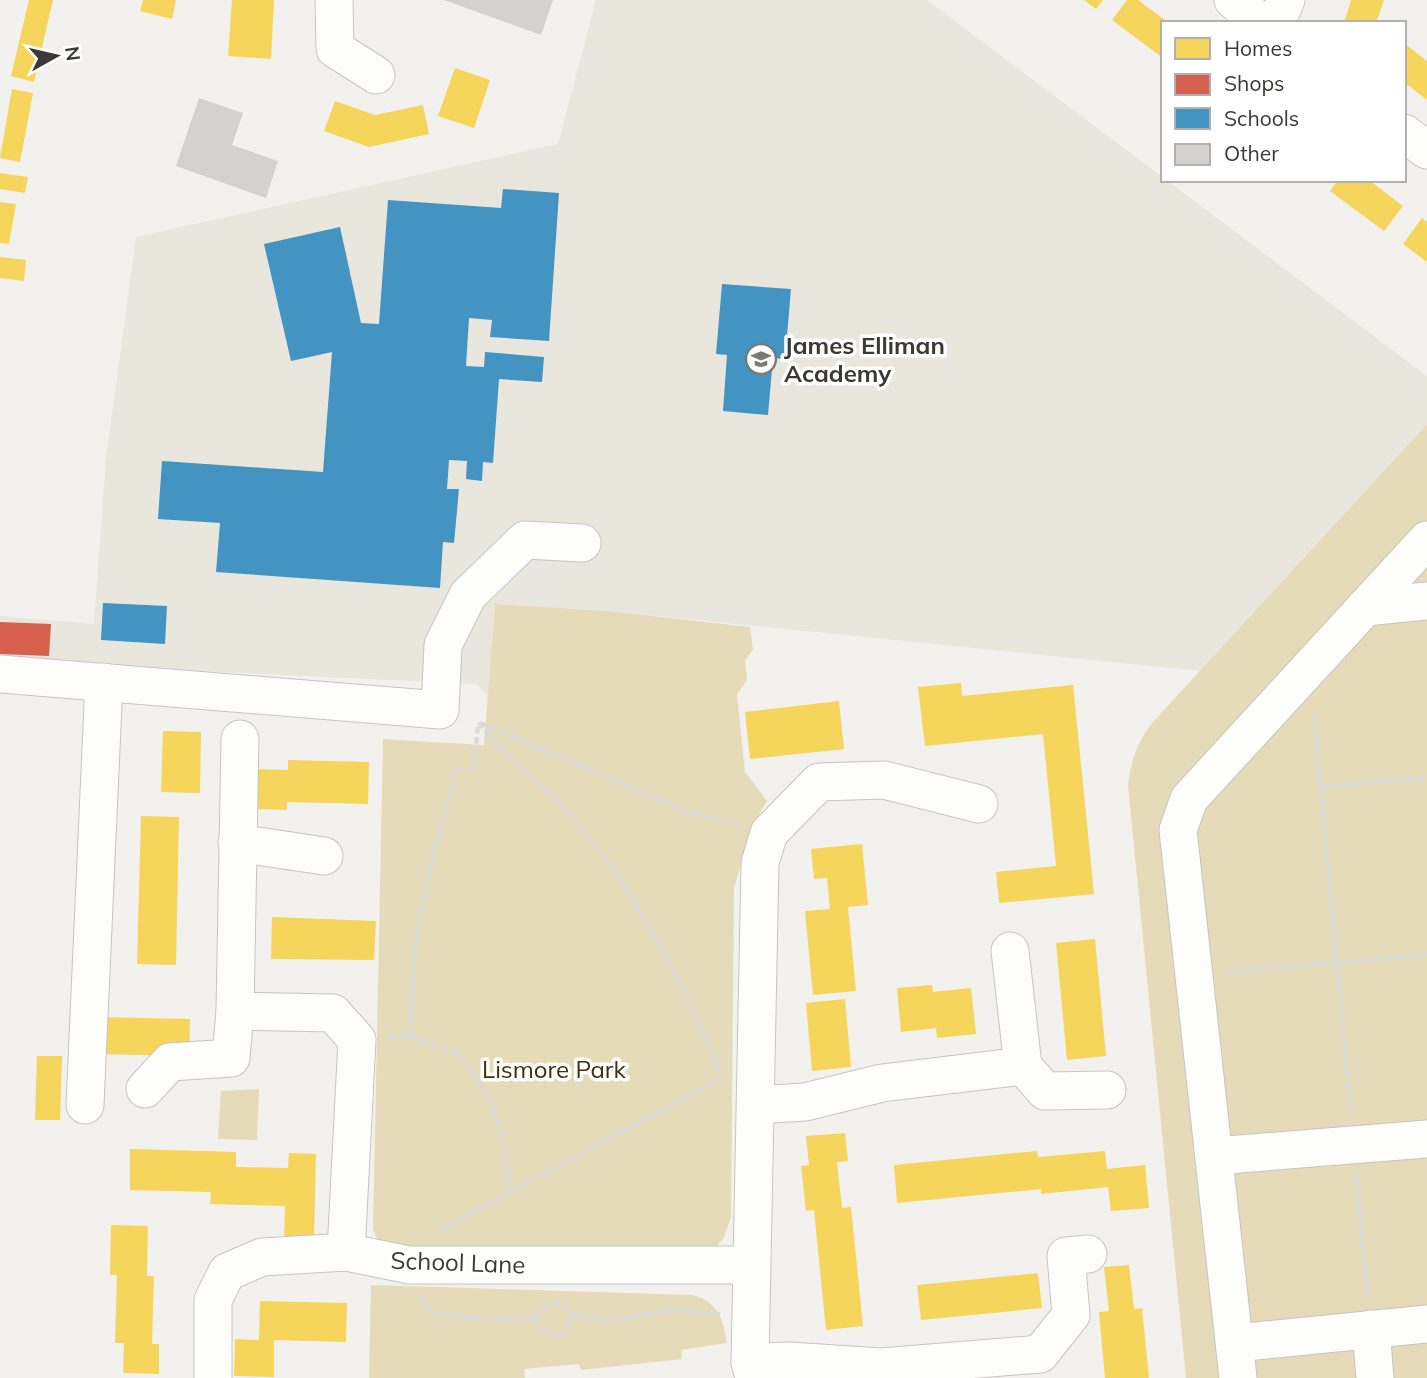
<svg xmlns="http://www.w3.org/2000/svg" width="1427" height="1378" viewBox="0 0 1427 1378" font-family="Mulish,sans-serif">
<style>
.built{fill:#e9e6dd}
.green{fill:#e5dbb9}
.homes{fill:#f6d55c}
.shops{fill:#d6604d}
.schools{fill:#4393c3}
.building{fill:#d4d2d0}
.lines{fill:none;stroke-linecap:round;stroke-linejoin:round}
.minor-casing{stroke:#c6c4c2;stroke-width:39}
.path{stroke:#dadada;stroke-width:4.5;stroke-dasharray:7 3.5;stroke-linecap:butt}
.minor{stroke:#fdfdfc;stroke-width:37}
.labels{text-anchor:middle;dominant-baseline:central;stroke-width:7;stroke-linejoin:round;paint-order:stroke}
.poi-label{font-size:24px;font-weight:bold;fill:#3a3937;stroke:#fff;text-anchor:start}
.park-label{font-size:24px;fill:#3c3107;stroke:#fff}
.street-label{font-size:24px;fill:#3a3937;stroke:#fff}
</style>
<rect width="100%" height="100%" fill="#f3f1ee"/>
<polygon class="built" points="596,0 927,0 1427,376 1427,424 1200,671 608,611 495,604 489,697 476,684 0,662 0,616 94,624 106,458 136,237 558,144"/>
<g class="green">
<path d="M1427,424v954h-241l-58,-593c3,-25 9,-42 24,-62z"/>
<polygon points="495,604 608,611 750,627 753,650 745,660 747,680 737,694 745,772 767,801 751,829 734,888 731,1217 724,1237 713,1251 392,1249 378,1240 373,1230 383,739 484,745"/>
<polygon points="259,1089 257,1140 218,1139 221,1091"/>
<path d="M371,1285l322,10c25,7 30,24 34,48l-46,7 1,9 -101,11 -2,-6 -55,5 1,9h-156z"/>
</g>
<g class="homes">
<polygon points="29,0 53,0 34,82 11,76"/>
<polygon points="143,0 176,0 172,19 140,11"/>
<polygon points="232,0 274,0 271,59 228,56"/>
<polygon points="1084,0 1103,0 1096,9"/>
<polygon points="1127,0 1138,0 1169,23 1163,23 1163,58 1112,20"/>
<polygon points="1351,0 1384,0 1376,23 1344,23"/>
<polygon points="1404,43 1427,61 1427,100 1404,82"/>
<polygon points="455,68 490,80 474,128 438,116"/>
<polygon points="12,89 33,93 20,162 0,158"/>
<polygon points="335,101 375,115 423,105 429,134 369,147 324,131"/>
<polygon points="0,173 28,177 25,193 0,189"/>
<polygon points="1338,180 1369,180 1403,206 1384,231 1330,191"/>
<polygon points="0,202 16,204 9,244 0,243"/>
<polygon points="1422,218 1427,222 1427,262 1403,244"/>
<polygon points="0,257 26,260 24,281 0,278"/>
<polygon points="961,683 962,696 1073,685 1094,894 999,903 996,872 1056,866 1043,734 925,746 918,687"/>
<polygon points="839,701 844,749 750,759 745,712"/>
<polygon points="163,731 201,732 200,793 161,792"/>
<polygon points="288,760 369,762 368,804 287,802 287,810 253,809 254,769 288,770"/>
<polygon points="141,816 179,817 176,965 137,964"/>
<polygon points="862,844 868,905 848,907 856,991 813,995 805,911 830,909 827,878 814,879 811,849"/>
<polygon points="272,917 376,921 374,960 271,959"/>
<polygon points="1095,939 1106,1056 1067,1060 1056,943"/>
<polygon points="932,985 933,992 971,988 976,1034 937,1038 936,1028 901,1032 897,988"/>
<polygon points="845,999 851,1067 812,1071 806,1003"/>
<polygon points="96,1017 190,1019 189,1056 95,1054"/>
<polygon points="37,1056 62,1056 60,1120 35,1120"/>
<polygon points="845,1133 848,1161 837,1162 842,1208 851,1207 863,1326 826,1330 814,1210 806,1211 801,1166 809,1165 806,1136"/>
<polygon points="130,1149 236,1152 236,1167 288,1168 289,1153 316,1154 314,1241 284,1240 285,1206 210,1204 211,1192 130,1190"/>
<polygon points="1037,1151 1038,1157 1105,1151 1107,1169 1145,1165 1149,1208 1111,1211 1108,1187 1041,1194 1041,1189 897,1203 894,1165"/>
<polygon points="111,1225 148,1226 147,1276 154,1276 152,1344 159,1344 159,1374 123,1373 124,1343 115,1343 117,1275 110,1275"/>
<polygon points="1129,1265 1134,1309 1142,1308 1149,1378 1105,1378 1099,1312 1109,1311 1104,1267"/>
<polygon points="1038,1273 1042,1308 921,1320 917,1285"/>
<polygon points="260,1301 347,1303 346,1342 274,1340 274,1377 234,1376 235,1339 259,1340"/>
</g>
<polygon class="shops" points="0,622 51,624 49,656 0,654"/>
<g class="schools">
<polygon points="503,189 559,193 549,341 490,337 492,320 469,318 466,366 484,367 485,352 544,357 542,382 499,379 493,463 483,462 482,481 466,479 467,461 449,460 447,489 459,489 454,543 443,542 440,588 216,572 220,523 158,519 162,461 323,472 332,352 291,361 264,244 340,227 361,323 379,324 388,200 501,208"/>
<polygon points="722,284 791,289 785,359 773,358 768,415 723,411 727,355 716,354"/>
<polygon points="103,603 167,606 165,644 101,640"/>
</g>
<g class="building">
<polygon points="444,0 553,0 541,35"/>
<polygon points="199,98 243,113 232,145 278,161 266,198 176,166"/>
</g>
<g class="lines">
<g class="minor-casing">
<g id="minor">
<polyline points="334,0 335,49 376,75"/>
<polyline points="1233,0 1262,23"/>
<polyline points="1276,23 1286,0"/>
<polyline points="1404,133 1427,150"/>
<polyline points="1365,607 1427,601"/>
<polyline points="0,674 440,710 443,645 468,595 525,540 582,543"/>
<polyline points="237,843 324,856"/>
<polyline points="1010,951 1023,1066 1045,1091 1107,1090"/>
<polyline points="235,1011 333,1013 357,1040 346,1252"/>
<polyline points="145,1089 170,1062 231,1058 235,1011 240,739"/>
<polyline points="85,1105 104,682"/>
<polyline points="756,1105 805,1102 882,1083 1023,1066"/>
<polyline points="1214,1156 1427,1139"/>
<polyline points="1371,1329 1375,1378"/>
<polyline points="1235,1343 1427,1324"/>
<polyline points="750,1362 789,1361 881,1367 1040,1354 1071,1315 1066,1256 1088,1254"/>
<polyline points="213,1378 213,1300 227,1272 262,1257 346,1252 409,1265 750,1265"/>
<polyline points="754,1378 750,1362 760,863 769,833 819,782 884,780 979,804"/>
<polyline points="1238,1378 1178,830 1189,799 1427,540"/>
</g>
</g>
<g class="path">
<polyline points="1314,714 1351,1113"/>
<path d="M479,722c26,39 68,63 97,99 64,77 107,162 145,254"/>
<polyline points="480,723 688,812 739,825"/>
<polyline points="1322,787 1427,777"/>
<polyline points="1227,972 1427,955"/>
<polyline points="410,1036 415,944 433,855 456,769 474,769 478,724"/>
<polyline points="390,1038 410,1036 461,1056 488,1096 500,1125 510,1190"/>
<polyline points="1357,1177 1368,1297"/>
<polyline points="440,1230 722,1078"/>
<polyline points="419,1298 434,1314 490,1320 534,1319"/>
<polygon points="553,1303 564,1305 572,1315 567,1331 557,1336 541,1330 534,1319 542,1309"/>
<polyline points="572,1315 614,1321 671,1310 720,1314"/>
</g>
<use href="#minor" class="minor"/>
</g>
<defs>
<g id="school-ring" transform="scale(1.575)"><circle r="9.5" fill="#fff" stroke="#7b7977" stroke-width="1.5"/><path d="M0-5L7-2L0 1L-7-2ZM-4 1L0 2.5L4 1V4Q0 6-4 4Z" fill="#7b7977"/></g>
</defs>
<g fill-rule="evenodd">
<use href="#school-ring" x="761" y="359"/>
</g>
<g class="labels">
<g class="poi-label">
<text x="784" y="345">James Elliman<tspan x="784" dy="28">Academy</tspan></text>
</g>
<g class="park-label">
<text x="554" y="1069">Lismore Park</text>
</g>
<g class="street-label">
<text transform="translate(458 1262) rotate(2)">School Lane</text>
</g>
</g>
<rect x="1161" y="21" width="245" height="161" fill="#ffffff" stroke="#b0b0af" stroke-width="2"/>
<rect x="1175" y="38" width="35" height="21" fill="#f6d55c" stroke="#b0b0af" stroke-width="2"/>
<text x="1224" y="56" font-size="21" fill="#3a3937">Homes</text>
<rect x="1175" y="74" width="35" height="21" fill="#d6604d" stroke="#b0b0af" stroke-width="2"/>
<text x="1224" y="91" font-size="21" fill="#3a3937">Shops</text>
<rect x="1175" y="108" width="35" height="21" fill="#4393c3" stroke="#b0b0af" stroke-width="2"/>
<text x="1224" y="126" font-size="21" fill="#3a3937">Schools</text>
<rect x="1175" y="144" width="35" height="21" fill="#d4d2d0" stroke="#b0b0af" stroke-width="2"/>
<text x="1224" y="161" font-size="21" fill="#3a3937">Other</text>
<g transform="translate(56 56) rotate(82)" stroke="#ffffff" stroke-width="5" paint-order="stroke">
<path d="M0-5L12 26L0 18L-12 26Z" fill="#3a3937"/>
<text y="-10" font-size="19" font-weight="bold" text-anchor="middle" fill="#3a3937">N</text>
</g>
</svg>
